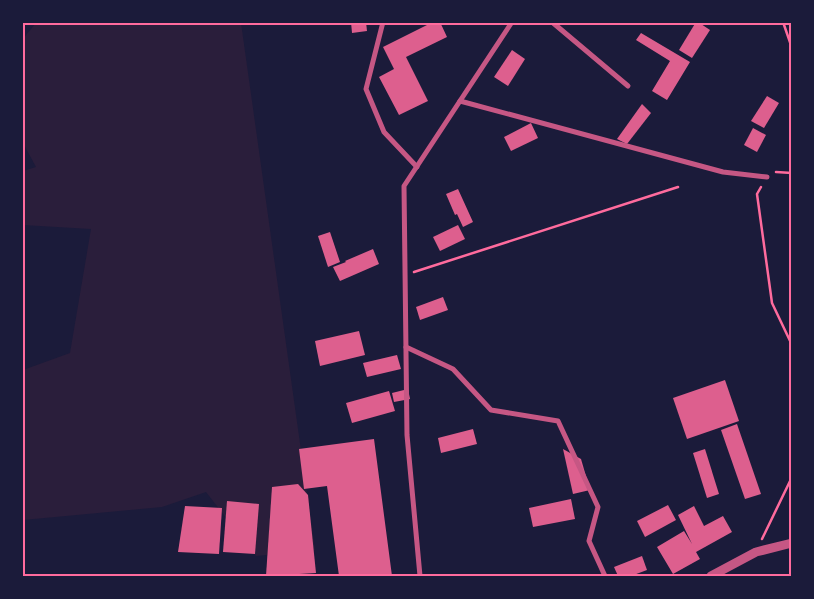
<svg xmlns="http://www.w3.org/2000/svg" width="814" height="599" viewBox="0 0 814 599" font-family="'Golos Text',sans-serif">
<style>
.green{fill:#2a1e3b}
.building{fill:#dd5f8e}
.lines{fill:none;stroke-linecap:round;stroke-linejoin:round}
.path{stroke:#ff6b9d;stroke-width:2.5}
.minor{stroke:#c65784;stroke-width:5}
.tertiary{stroke:#c65784;stroke-width:9}
.neatline{fill:none;stroke:#ff6b9d;stroke-width:2}
</style>
<rect width="100%" height="100%" fill="#1b1b3a"/>
<polygon class="green" points="36,23 241,23 315,550 256,556 206,492 162,507 23,520 23,370 70,353 91,229 23,225 23,171 36,167 23,143 22,40"/>
<g class="building">
<polygon points="351,22 366,22 367,31 352,33"/>
<polygon points="430,22 440,22 447,37 406,57 428,101 399,115 379,77 394,69 383,47 431,23"/>
<polygon points="696,22 698,22 710,30 692,58 679,50"/>
<polygon points="641,33 690,62 667,100 652,91 670,61 636,40"/>
<polygon points="512,50 525,59 508,86 494,77"/>
<polygon points="767,96 779,103 764,128 751,121"/>
<polygon points="642,104 651,113 627,144 617,139"/>
<polygon points="531,123 538,138 511,151 504,137"/>
<polygon points="753,128 766,135 757,152 744,145"/>
<polygon points="458,189 473,222 463,227 457,214 455,215 446,194"/>
<polygon points="458,225 465,239 440,251 433,237"/>
<polygon points="330,232 340,262 328,267 318,236"/>
<polygon points="373,249 379,264 340,281 333,267 346,262 345,261"/>
<polygon points="443,297 448,310 420,320 416,307"/>
<polygon points="359,331 365,355 320,366 315,341"/>
<polygon points="397,355 401,369 367,377 363,363"/>
<polygon points="725,380 739,421 687,439 673,398"/>
<polygon points="408,389 410,399 394,402 392,393"/>
<polygon points="389,391 395,411 352,423 346,403"/>
<polygon points="737,424 761,494 745,499 721,430"/>
<polygon points="473,429 477,444 441,453 438,438"/>
<polygon points="374,439 392,576 339,576 327,486 304,489 299,449"/>
<polygon points="563,449 581,459 590,490 573,494"/>
<polygon points="705,449 719,494 707,498 693,453"/>
<polygon points="298,484 308,495 316,573 266,576 272,487"/>
<polygon points="571,499 575,519 533,527 529,508"/>
<polygon points="227,501 259,504 255,554 223,552"/>
<polygon points="668,505 676,520 645,537 637,521"/>
<polygon points="185,506 222,508 219,554 178,552"/>
<polygon points="694,506 704,526 723,516 732,532 696,552 700,559 673,574 657,547 684,531 692,544 678,515"/>
<polygon points="642,556 647,570 631,576 618,576 614,567"/>
</g>
<g class="lines">
<g class="path">
<polyline points="783,22 792,48"/>
<polyline points="776,172 792,173"/>
<polyline points="761,187 757,194 772,303 792,345"/>
<polyline points="414,272 678,187"/>
<polyline points="762,539 792,477"/>
</g>
<g class="minor">
<polyline points="383,22 366,89 384,132 417,167"/>
<polyline points="552,22 628,86"/>
<polyline points="460,101 723,172 767,177"/>
<polyline points="406,347 453,369 491,410 558,421 598,507 589,541 605,576"/>
<polyline points="420,576 407,435 404,186 512,22"/>
</g>
<polyline class="tertiary" points="711,576 756,552 792,543"/>
</g>
<rect width="814" height="599" fill="none" stroke="#1b1b3a" stroke-width="48"/>
<rect x="24" y="24" width="766" height="551" class="neatline"/>
</svg>
